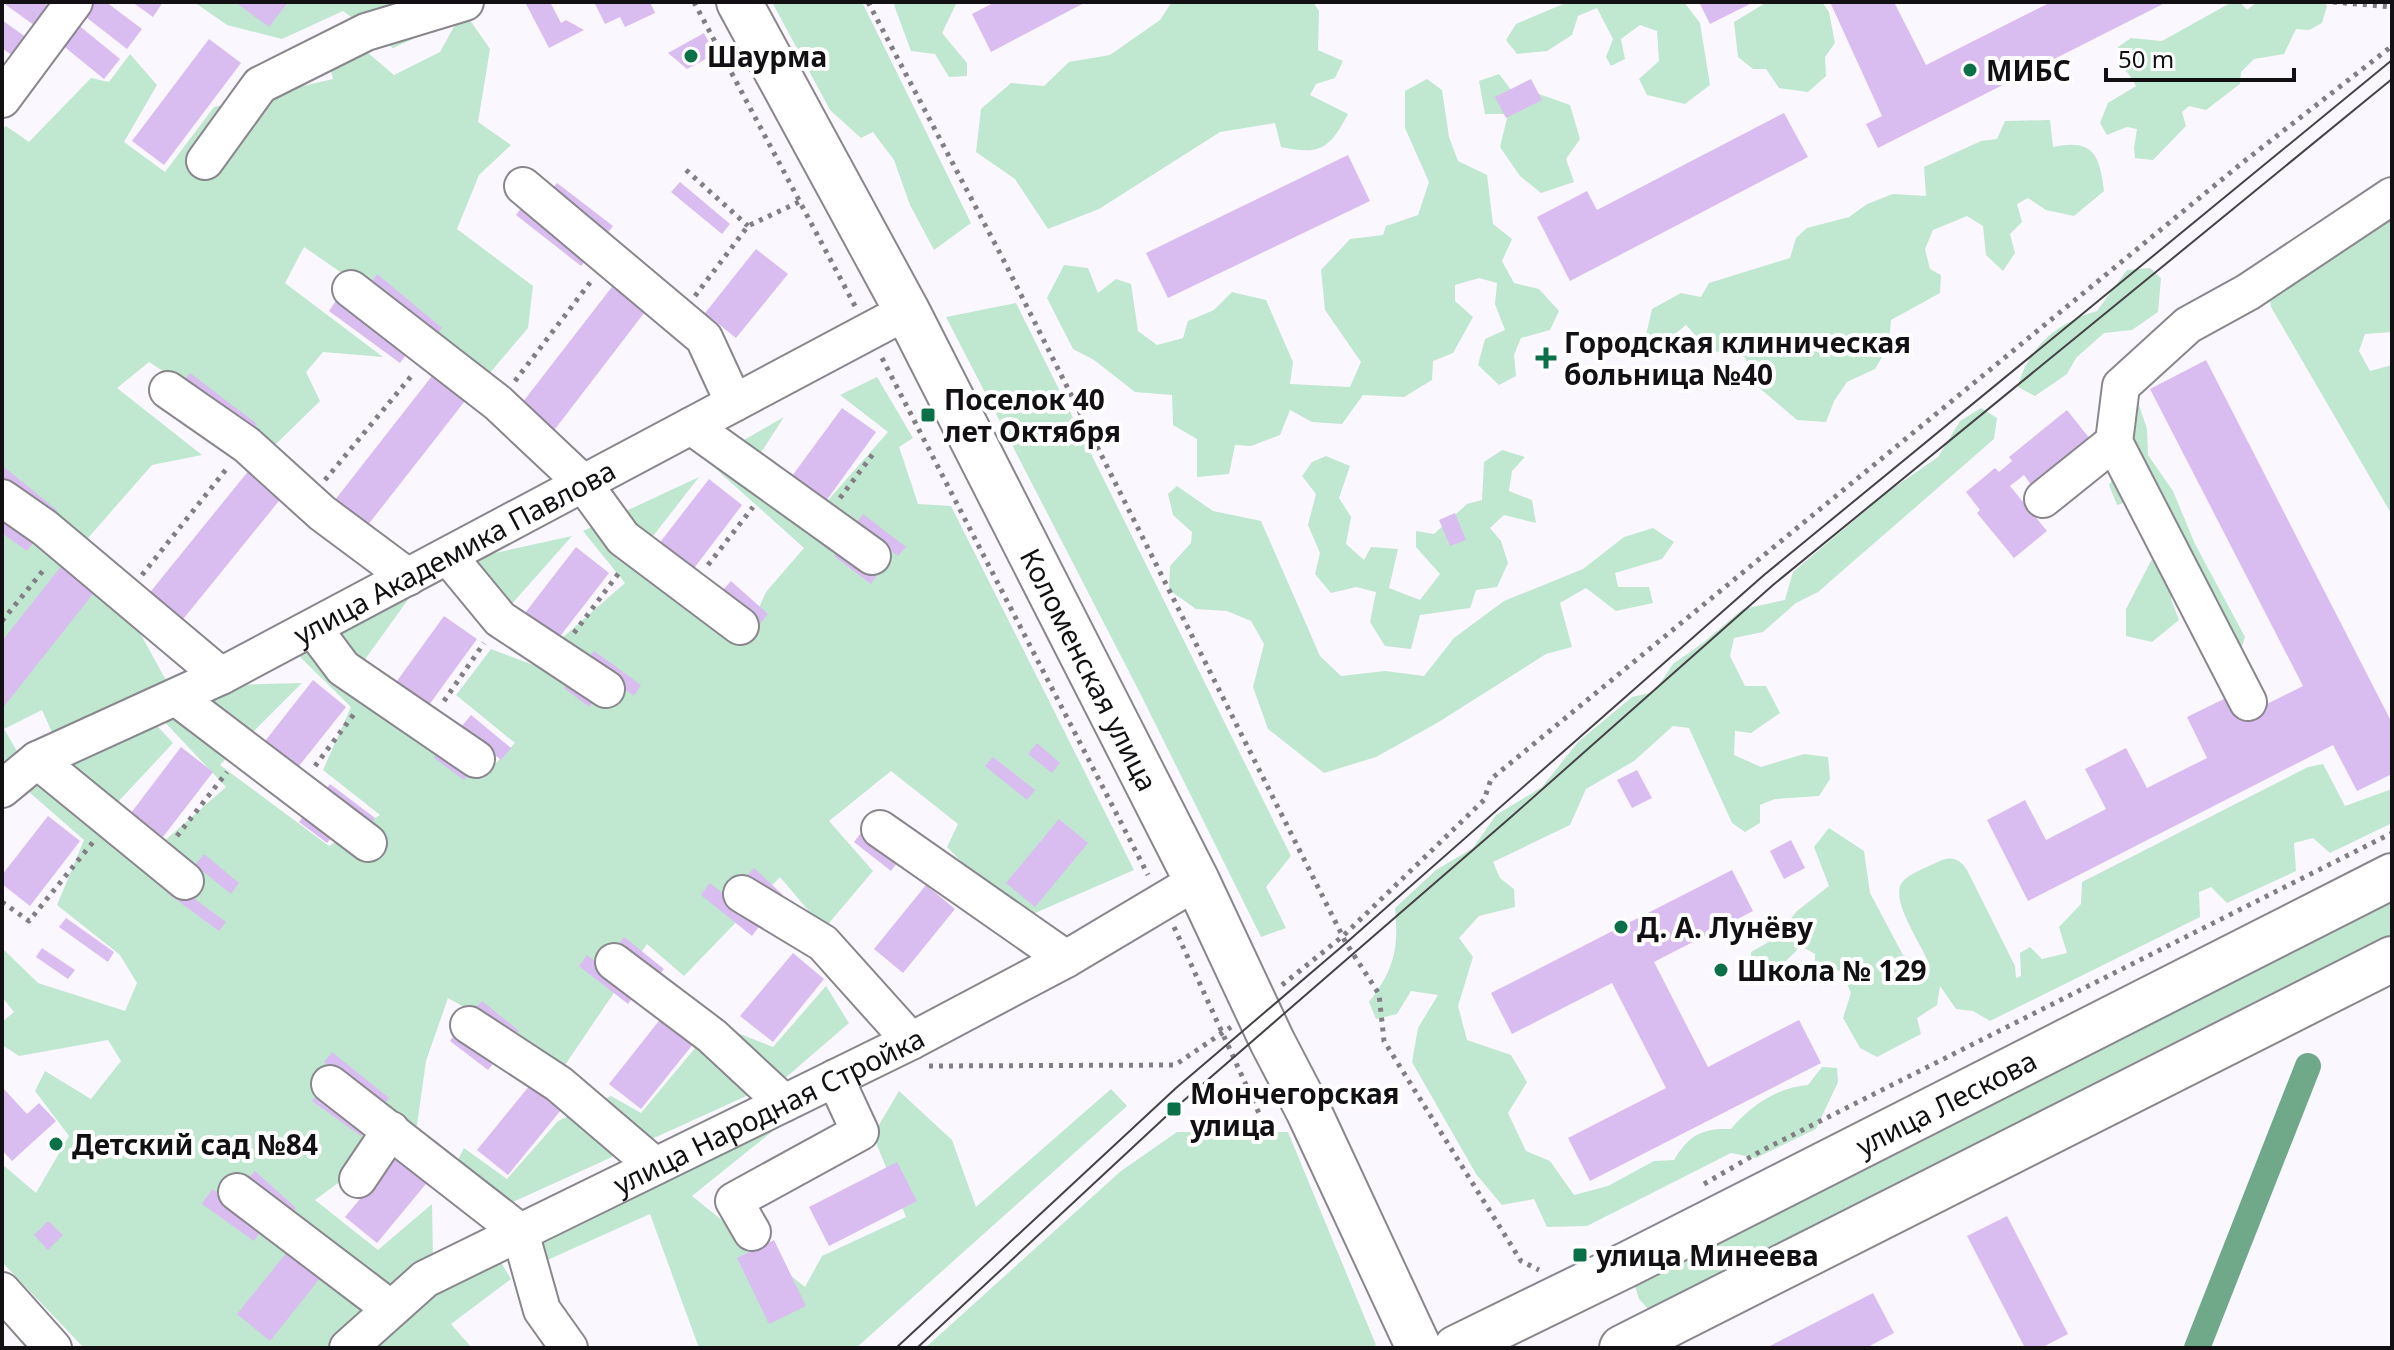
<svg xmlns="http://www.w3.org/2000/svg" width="2394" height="1350" viewBox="0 0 2394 1350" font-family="'Noto Sans',sans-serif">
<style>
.green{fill:#c0e7cf}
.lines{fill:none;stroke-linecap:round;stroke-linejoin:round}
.canal{stroke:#70a989;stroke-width:26}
.building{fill:#dabdf0}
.minor-casing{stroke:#8a868d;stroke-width:40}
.major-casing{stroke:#8a868d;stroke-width:48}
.path{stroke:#827f84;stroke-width:5;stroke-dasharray:4 6;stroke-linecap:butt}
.minor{stroke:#fff;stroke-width:36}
.major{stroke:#fff;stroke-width:44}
.tram{stroke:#444245;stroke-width:2}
.poi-dot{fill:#0a7048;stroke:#fff;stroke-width:3}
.labels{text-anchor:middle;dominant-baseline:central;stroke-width:8;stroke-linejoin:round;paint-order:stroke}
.poi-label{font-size:28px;font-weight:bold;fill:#121013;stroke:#fff;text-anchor:start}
.street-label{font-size:28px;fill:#121013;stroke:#fff}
</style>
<rect width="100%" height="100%" fill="#fbf7fe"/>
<g class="green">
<polygon points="194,2 419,2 424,6 424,34 393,48 343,11 282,39 227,25"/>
<polygon points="772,2 862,2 971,223 934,250 910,205 894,160 873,132 861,138 830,110"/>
<polygon points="893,2 957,2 942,33 967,63 967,76 949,77 935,54 911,51"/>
<path d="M1172,2h141l6,9 -1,39 25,11 -8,17 -19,6 -6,11 38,19c-19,36 -28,41 -67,33l-6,-24 -55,9 -121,77 -51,20 -33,-50 -39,-27 5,-43 30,-26 33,3 25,-24 41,-7 50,-35z"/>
<polygon points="1568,2 1684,2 1700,23 1710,85 1685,104 1647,95 1639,79 1659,61 1657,31 1640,25 1621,39 1625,59 1611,66 1606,57 1613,39 1597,8 1578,16 1572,35 1547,51 1517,54 1506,40 1516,24"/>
<polygon points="1767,2 1822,2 1829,12 1835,43 1825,57 1826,76 1808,92 1779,88 1766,69 1753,69 1738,57 1734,22"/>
<polygon points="2232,2 2240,2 2247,10 2257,2 2324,2 2327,6 2322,23 2309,30 2296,29 2284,54 2254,59 2241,72 2240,84 2206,110 2189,106 2182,112 2186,126 2153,160 2135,158 2134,148 2137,129 2127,127 2107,135 2100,123 2108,103 2136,86 2128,73 2118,65 2118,47 2131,38 2162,41"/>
<polygon points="463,10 490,49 478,122 511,145 479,175 457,229 533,286 528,328 489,374 304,247 285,283 383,357 323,352 306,372 320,401 276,444 149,362 117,388 202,455 152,465 88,538 168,684 55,739 42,710 4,729 24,763 2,781 2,129 6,126 29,142 91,78 109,82 130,54 157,85 124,142 165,172 214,107 333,79 327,57 362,48 394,75 440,52"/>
<polygon points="1499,74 1515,95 1539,94 1570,105 1580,139 1566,159 1574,182 1541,193 1520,176 1500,147 1508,114 1485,114 1479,81"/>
<polygon points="1427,79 1442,90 1449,137 1458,161 1487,175 1493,224 1512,239 1502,261 1514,283 1539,289 1559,311 1550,330 1521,338 1514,355 1516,376 1499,385 1478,365 1485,339 1505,330 1495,304 1497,283 1479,278 1455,285 1455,301 1473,317 1453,353 1433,361 1432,380 1404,397 1363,395 1342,424 1312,422 1290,410 1280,435 1251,446 1235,445 1229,474 1197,477 1197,439 1173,425 1172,395 1135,392 1094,360 1073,349 1047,298 1064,265 1088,268 1098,293 1116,279 1131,284 1138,331 1157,345 1183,338 1188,321 1214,310 1232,292 1266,300 1293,362 1290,384 1350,387 1361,362 1325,310 1321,270 1350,239 1383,235 1386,226 1418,215 1429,182 1405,128 1405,91"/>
<path d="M2050,120l3,27c40,-9 47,8 51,44l-30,25 -28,-6 -18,-12 -11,6 5,18 -12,12 5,19 -12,18 -17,-16 -3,-29 -16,-10 -34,14 -8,19 5,20 11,6 -1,18 -49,27 -2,25 -14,24 -28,13 -13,19 -8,21 -29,-2 -41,-35 -11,-28 -36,-7 -23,-25 -21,17 -19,-7 6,-26 29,-16 20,4 8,-14 81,-25 6,-20 11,-10 42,-11 18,-13 26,-10 33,2 -2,-29 57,-26 16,-2 8,-18z"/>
<polygon points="2392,188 2392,332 2365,334 2359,351 2370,371 2392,365 2392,515 2271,307 2265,267"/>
<path d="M2150,268l11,10 -3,34 -26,18 -28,3 -28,25 -9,16 -32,22 -17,-9c9,-39 41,-66 79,-76l30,-41z"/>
<polygon points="1016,303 1291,856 1266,887 1286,928 1261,937 1140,693 946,317"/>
<polygon points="877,377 913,438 899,447 918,504 951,506 1134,870 1019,920 947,847 958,824 891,771 829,821 873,871 824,929 780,877 684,976 647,944 565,1065 448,998 426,1061 417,1125 315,1200 378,1250 432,1204 433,1261 331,1348 84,1348 2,1262 2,1164 36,1193 69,1136 35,1091 45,1071 91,1099 121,1061 108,1040 19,1056 2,1045 2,1022 14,1012 2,997 2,948 38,983 125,1011 137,983 120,955 57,905 84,840 21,785 61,754 148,716 173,743 117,803 162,843 226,787 159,716 228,685 302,683 220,765 329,846 380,815 323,770 351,707 294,651 415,590 361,665 385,712 492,767 515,743 456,695 491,649 544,669 472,558 572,536 510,606 554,645 625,583 583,531 699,477 650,540 747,634 766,592 804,548 707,461 784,417 760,454 823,506 888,432 840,395"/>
<polygon points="2128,402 2139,405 2147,429 2148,455 2173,491 2195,544 2245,637 2241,649 2217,616 2176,572 2171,599 2179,620 2152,642 2126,636 2126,609 2152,559 2182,552 2136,499 2117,505 2109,485 2131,446"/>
<path d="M1981,408l16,10 -3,21 -176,153 -22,11 -33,29 -29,6 -4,18 15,30h21l14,27 -29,20 -16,-2 -1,24 27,12 43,-13 24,3 2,22 -11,17 -44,3 -15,6v18l-15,9 -13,-9 -43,-95 -16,-2 -39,35 -48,28 -16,36 -77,37 7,16 14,11 1,18 -36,9 -20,22 14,19 -15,49 9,34 44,15 16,27 -19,31 18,38 24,10 24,34 34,-9 46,-25 20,-1c15,-25 28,-32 57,-31 19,-23 47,-42 77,-44l14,-18 15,1 1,14 -22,47 -60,29 -25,-5 -144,73 -40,1 -13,-28 -32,6 -26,-31 -64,-112 6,-34 20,-33 -27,-4 -14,23 -21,5 -7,-17c25,-32 30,-53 26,-94l41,-38 37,-22 23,-33 46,-28 36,-45 54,-45 22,-5 19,-28 31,-22 39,-33 42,-9 8,-28 96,-81 49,-34 22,-36z"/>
<polygon points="1502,450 1525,457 1512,471 1509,491 1532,500 1536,523 1504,515 1490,528 1501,541 1508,563 1497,587 1476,590 1470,608 1420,615 1411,649 1385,646 1370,622 1376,592 1356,587 1331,593 1315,574 1320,553 1308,525 1316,494 1302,476 1312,462 1326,456 1350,466 1339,498 1351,517 1346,544 1364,560 1371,547 1398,549 1389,588 1420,600 1440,574 1416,547 1416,531 1434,534 1467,504 1482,500 1484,462"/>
<polygon points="1177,486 1213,511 1261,521 1320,656 1341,676 1385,671 1424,676 1454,638 1504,601 1583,569 1624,537 1653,528 1674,542 1662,559 1615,573 1618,587 1649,587 1653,603 1616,611 1586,588 1560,603 1572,647 1546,654 1437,723 1376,757 1324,773 1268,729 1253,687 1264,644 1251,621 1227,611 1196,609 1169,590 1170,566 1191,543 1192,532 1173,515 1168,494"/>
<path d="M2323,764l22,42 47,-17v34l-62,30 -17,-15 -19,5 2,28 -69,32 -16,-16 -12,5 1,25 -210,104 -17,-10 -17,-2 -16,-23 -3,19 -20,13 4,16 -44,23 -17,-9 -17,-30 8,-25 -10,-22 -26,-5v-12l-14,-8 -25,25 -25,4v-23l23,-13 23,-28 32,-25 -15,-39 15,-19 35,23 6,42 33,62 27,12c-5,-19 -43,-68 -27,-86 9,-9 27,-15 39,-21 11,-4 19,0 25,10l48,96 1,12 5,-2 -1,-23 10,-6 12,12 25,-6 -8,-26 22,-23 1,-22 226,-115z"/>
<polygon points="2392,887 2392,939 1651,1312 1639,1299 1634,1283"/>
<polygon points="826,986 849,1023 784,1079 502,1207 453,1169 464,1148 507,1179 558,1121 611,1096 641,1113 715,1024 773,1047"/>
<polygon points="1111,1089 1127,1106 856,1348 699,1348 650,1214 534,1266 530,1234 794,1114 692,1196 805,1287 822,1256 906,1217 873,1135 899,1091 952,1140 976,1207"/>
<polygon points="1177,1132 1288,1132 1376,1345 1370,1348 925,1348 1121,1171"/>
<polygon points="496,1254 511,1279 451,1324 471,1347 469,1348 358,1348 429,1283"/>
</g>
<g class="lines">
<polyline class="canal" points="2197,1348 2308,1066"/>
</g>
<g class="building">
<polygon points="2,2 43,2 56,12 42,31"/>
<polygon points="91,2 106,2 142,29 127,49 82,14"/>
<polygon points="132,2 163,2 153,17"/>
<polygon points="235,2 288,2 269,27"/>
<polygon points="525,2 550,2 561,23 566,20 584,30 549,48"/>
<polygon points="594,2 650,2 655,13 625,27 620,17 605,24"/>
<polygon points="995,2 1086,2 991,52 972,14"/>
<polygon points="1699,2 1754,2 1710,24"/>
<polygon points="1830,2 1894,2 1926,65 2051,2 2167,2 1878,148 1866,124 1882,116"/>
<polygon points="2,20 30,40 17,59 2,48"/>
<polygon points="77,24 120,59 104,79 61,44"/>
<polygon points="704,33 715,54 687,69 668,53"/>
<polygon points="209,39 241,63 164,165 132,141"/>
<polygon points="1531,79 1542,100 1506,118 1495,97"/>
<polygon points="1784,113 1808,157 1570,281 1537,217 1587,191 1597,210"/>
<polygon points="1348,155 1370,201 1168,298 1146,253"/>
<polygon points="680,182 730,224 722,234 671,192"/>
<polygon points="557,183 613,226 605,236 549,193"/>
<polygon points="524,204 589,256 581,266 516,215"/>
<polygon points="756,249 788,274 736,338 705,313"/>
<polygon points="377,274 442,328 433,339 368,286"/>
<polygon points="618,279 651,304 552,433 519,407"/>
<polygon points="337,299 409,351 400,363 329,311"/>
<polygon points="2206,360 2392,723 2392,774 2357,791 2333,745 2028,901 1987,820 2025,800 2046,840 2106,809 2085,769 2126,748 2147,788 2207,758 2187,717 2228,697 2239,718 2303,686 2150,389"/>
<polygon points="190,373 257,424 249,435 182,383"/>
<polygon points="432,376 465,401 364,530 331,505"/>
<polygon points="842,408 876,432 826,501 792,476"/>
<polygon points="2067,410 2090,439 2032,486 2024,475 2010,486 2047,531 2014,558 1977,513 1980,510 1966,492 1995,468 1999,472 2012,461 2009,457"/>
<polygon points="4,467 57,510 50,519 2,480"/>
<polygon points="250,469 283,496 180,623 147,596"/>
<polygon points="709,479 742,505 692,571 658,545"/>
<polygon points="2,511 38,536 27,551 2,533"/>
<polygon points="1455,513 1466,540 1450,546 1439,520"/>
<polygon points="863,514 906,547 898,556 856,524"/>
<polygon points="576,547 609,573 558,639 525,613"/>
<polygon points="841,547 877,575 871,584 834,556"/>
<polygon points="63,564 96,590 2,709 2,641"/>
<polygon points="731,581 768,614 760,624 722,591"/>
<polygon points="444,616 477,639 429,705 397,681"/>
<polygon points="594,651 641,685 634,696 586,661"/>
<polygon points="572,678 597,697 589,707 564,688"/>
<polygon points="313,680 346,707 295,771 262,745"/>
<polygon points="471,715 511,748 501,760 461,727"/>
<polygon points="1037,743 1060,763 1052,773 1028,754"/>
<polygon points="181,747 213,772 163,837 131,813"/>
<polygon points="441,748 471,770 464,780 434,758"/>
<polygon points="993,757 1035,790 1027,800 985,766"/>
<polygon points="1637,770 1652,798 1632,808 1617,780"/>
<polygon points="330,784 375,818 369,826 324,792"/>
<polygon points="307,812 335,833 327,843 299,822"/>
<polygon points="48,816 80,841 30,906 2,884 2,875"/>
<polygon points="1059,819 1088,843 1035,907 1006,883"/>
<polygon points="863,830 900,859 891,871 854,842"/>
<polygon points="1791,840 1805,868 1784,879 1770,851"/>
<polygon points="204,854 239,883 231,894 195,865"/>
<polygon points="754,868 783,895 774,905 745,878"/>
<polygon points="1732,870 1753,911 1654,962 1708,1067 1799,1020 1821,1063 1590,1181 1568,1138 1666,1088 1612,983 1512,1034 1491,993"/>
<polygon points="173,883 226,922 219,931 166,892"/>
<polygon points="710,883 761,924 752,936 701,895"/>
<polygon points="926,885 955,909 903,973 874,949"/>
<polygon points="66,918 114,952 108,962 59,927"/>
<polygon points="624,937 664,969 656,979 616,948"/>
<polygon points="42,948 75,970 68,979 36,957"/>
<polygon points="793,953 824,979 773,1042 740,1016"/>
<polygon points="587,955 636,993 628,1004 579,966"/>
<polygon points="482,1001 519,1031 511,1041 474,1010"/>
<polygon points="662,1017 694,1043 641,1109 609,1084"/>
<polygon points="458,1030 497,1059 488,1070 450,1041"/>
<polygon points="332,1052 389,1098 382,1107 324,1062"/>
<polygon points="530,1085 561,1110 508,1175 477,1150"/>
<polygon points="2,1087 27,1114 39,1103 56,1121 12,1161 2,1150"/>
<polygon points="320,1091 369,1126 361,1136 312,1101"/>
<polygon points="398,1153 430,1179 377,1243 345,1217"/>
<polygon points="897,1162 917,1201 829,1246 809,1207"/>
<polygon points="255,1171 296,1208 286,1219 245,1182"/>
<polygon points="212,1189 264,1226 254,1241 202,1204"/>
<polygon points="2007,1216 2068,1334 2041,1348 2025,1348 1967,1236"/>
<polygon points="48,1221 63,1235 48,1250 34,1235"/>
<polygon points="774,1240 806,1306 769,1324 737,1258"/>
<polygon points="288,1251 321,1277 270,1341 237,1314"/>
<polygon points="1873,1293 1894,1333 1866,1348 1766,1348"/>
</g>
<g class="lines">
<g class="minor-casing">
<g id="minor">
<polyline points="2,99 74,2"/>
<polyline points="205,161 260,85 366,32 465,2"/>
<polyline points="523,186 704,338 734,403"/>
<polyline points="351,289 498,403 583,483 623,538 740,626"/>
<polyline points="168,390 247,445 322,513 408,577"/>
<polyline points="691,426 872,556"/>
<polyline points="2,498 45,528 221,676"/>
<polyline points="2043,499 2114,442"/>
<polyline points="448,556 500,619 606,689"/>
<polyline points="313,628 343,668 476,759"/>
<polyline points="176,697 368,843"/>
<polyline points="2248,702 2114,442 2121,386 2188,325 2248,292 2392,196"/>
<polyline points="37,760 185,881"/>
<path id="s1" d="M2,789l35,-29 184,-84 686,-365"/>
<polyline points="880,829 1066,959"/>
<polyline points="742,894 823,943 911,1041"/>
<polyline points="614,962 712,1036 784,1103"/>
<polyline points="469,1025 559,1084 655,1166"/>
<polyline points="330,1084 520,1232 542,1310 569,1348"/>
<polyline points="358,1179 391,1130"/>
<polyline points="237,1192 391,1309"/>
<polyline points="752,1232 734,1201 860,1132 835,1078"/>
<polyline points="2,1291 53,1348"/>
<path id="s2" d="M348,1348l77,-69 486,-238 155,-82 131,-78"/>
</g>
</g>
<g class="major-casing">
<g id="major">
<path id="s3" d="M739,2l168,309 290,570 75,160 37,71 110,236"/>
<path id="s4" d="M1456,1348l172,-84 764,-388"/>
<polyline points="1622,1348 2392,959"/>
</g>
</g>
<g class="path">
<polyline points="694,2 855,306"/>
<polyline points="868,2 1003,259 1346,943 1379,994 1384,1041 1521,1261 1539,1270"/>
<polyline points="2333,2 2392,7"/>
<polyline points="686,170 748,226"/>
<polyline points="695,296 748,226 801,201"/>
<polyline points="882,358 1148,875"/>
<polyline points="515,381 592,280"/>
<polyline points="325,480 413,374"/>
<polyline points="840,498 876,450"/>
<polyline points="708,565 753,507"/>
<polyline points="142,575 228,467"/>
<polyline points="2,621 46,567"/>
<polyline points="574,633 621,570"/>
<polyline points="444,701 484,643"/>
<polyline points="315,766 357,710"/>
<polyline points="177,836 227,772"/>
<polyline points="2,902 29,921 93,842"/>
<polyline points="1174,927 1268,1133"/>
<polyline points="1282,985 1343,936 1484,800 1491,779 2242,163 2392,46"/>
<polyline points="929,1066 1175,1065 1231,1027"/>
<polyline points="1704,1184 1761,1151 2392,833"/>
</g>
<use href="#minor" class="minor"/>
<use href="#major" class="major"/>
<g class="tram">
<polyline points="896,1348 1176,1088 1346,943 1764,575 2392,60"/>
<polyline points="917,1348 1174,1109 1511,817 1773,585 2392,79"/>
</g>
</g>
<g class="poi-dot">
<circle cx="691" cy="56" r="8"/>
<circle cx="1970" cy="70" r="8"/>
<path d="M1542 346h8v8h8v8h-8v8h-8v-8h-8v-8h8z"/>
<rect x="920" y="407" width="16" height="16" rx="4"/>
<circle cx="1621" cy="927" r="8"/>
<circle cx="1721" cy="970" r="8"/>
<rect x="1166" y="1101" width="16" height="16" rx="4"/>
<circle cx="56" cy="1144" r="8"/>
<rect x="1572" y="1247" width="16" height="16" rx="4"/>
</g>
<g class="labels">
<g class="poi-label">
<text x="707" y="56">Шаурма</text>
<text x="1986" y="70">МИБС</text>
<text x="1564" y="342">Городская клиническая<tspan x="1564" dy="32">больница №40</tspan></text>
<text x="944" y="399">Поселок 40<tspan x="944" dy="32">лет Октября</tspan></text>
<text x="1637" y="927">Д. А. Лунёву</text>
<text x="1737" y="970">Школа № 129</text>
<text x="1190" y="1093">Мончегорская<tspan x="1190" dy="32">улица</tspan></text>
<text x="72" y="1144">Детский сад №84</text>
<text x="1596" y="1255">улица Минеева</text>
</g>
<g class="street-label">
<text stroke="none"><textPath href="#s1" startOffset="512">улица Академика Павлова</textPath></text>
<text stroke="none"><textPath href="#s3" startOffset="754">Коломенская улица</textPath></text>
<text stroke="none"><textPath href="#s4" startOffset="548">улица Лескова</textPath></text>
<text stroke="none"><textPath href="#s2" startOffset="486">улица Народная Стройка</textPath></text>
</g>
</g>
<rect width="2394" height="1350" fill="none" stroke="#121013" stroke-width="8"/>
<path d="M2106 68v12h188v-12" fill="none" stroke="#121013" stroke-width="4"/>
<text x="2118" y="68" font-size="24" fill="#121013" stroke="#ffffff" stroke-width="6" paint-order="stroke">50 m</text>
</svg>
